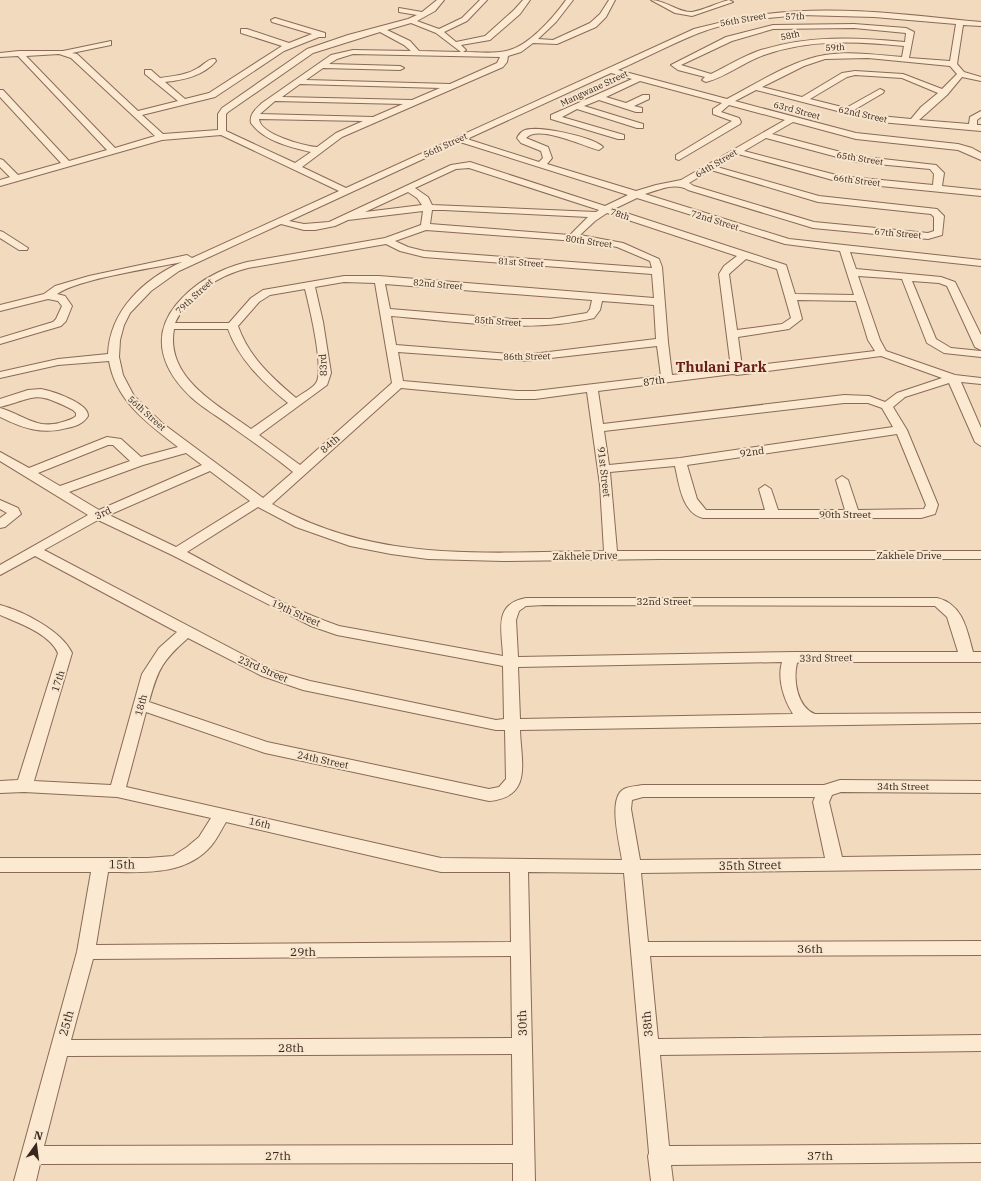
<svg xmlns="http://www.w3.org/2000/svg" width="981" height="1181" viewBox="0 0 981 1181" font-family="'IBM Plex Serif',serif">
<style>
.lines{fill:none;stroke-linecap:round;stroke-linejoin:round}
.minor-casing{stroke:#8a6a56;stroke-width:2}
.minor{fill:#fbe9d2;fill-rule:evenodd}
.labels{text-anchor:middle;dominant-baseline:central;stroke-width:4;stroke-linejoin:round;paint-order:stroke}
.far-street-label{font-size:9px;fill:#38251b;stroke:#f7e5ce}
.street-label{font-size:10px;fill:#38251b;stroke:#f7e5ce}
.near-street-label{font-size:12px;fill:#38251b;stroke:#f7e5ce}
.district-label{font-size:14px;font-weight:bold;fill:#681d18;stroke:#f7e5ce}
</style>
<rect width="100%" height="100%" fill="#f1dabe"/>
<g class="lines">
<g class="minor-casing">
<g id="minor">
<path d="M437,0h7l-9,11 -18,10 22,8 23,-11 18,-18h7l-20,21 -23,11 12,10 29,-6 29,-26 9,-10h7l-10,14 -30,26 -29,5 5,5 -3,2c14,0 29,2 43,-1 22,-4 47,-33 60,-51h7l-17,22 -18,17 15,1 37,-17 10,-9 9,-14h6l-9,17 -10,10 -39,17 -24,-1 -12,9 -13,4 -1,6 -4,5 -161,70 -40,30 44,21 348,-159c24,-6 47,-12 72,-15 71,-9 144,1 215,8v4l-18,-1 -6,39 7,8 17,5v4l-19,-4 -15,18 -28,25 50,4 1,-7 11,-6v6l-4,3v5h4v6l-101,-9 -124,-32 -21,11 121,32 102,11 14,4 9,5v7l-23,-10 -102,-11 -63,-17 -21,12 84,22 80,9 8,8 -2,13 39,4v6l-141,-14 -102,-28 -21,13 102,29 118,13 7,7 -2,19 -14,4 -115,-11 -125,-38c-13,-8 -29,0 -43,4l144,45 192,21v6l-131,-14 6,17 85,8 14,5 26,53v15l-6,-3 -28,-61 -8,-3 -27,-2 24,58 15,9 30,3v6l-37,-4 -17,-10 -25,-64 -44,-3 22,64 6,11 69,24 26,3v6l-20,-2 20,46v18l-6,-4 -26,-59 -44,14 -12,10 14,23 31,75 -3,9 -14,4h-218c-21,-5 -24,-34 -28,-52l-65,6 7,79h364v8h-321l-157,2 -75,-2 -37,-5 -41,-8 -54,-19 -38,-20 -71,45c49,26 99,56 152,74l164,30c-1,-26 -10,-52 23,-58h411c26,6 30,32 36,54h8v10h-182l-2,1c-4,17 0,44 18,51l166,-1v10l-461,7c1,32 13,67 -31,71l-224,-48 -119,-41 -20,75 315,71 181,2c-2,-16 -15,-62 2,-71 6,-3 13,-3 19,-4h181l16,-5 141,1v12l-140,-1 -9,3 -3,7 13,55 139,-2v14l-340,4 7,69 333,-1v14l-331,1 8,83 323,-4v16l-321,4 9,91 312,-2v18l-310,3 2,16h-22l-3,-25 1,-3 -25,-280 -96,-1 7,309h-22v-18l-473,1 -4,17h-22l63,-229 14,-80h-91v-14h148l25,-2 14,-9 12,-10 12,-19 -94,-21 -93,-5 -24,1v-12l18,-1 40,-127c-9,-20 -40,-30 -58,-38v-10c23,6 62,26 72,48l-38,128 77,4 31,-111 17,-26 18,-16 -142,-76 -35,19v-10l88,-50 -88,-54v-9l29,16 78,-31 14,2 20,18 37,-10c-31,-24 -62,-46 -69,-86l-51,4 -58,13v-6l58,-13 50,-5c2,-44 36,-75 74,-92 -29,6 -104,17 -125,32l8,2 7,10 -6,15 -5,5 -61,18v-6l53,-16 3,-3 6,-13 -4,-5 -10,-2 -48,12v-6l44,-11 11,-8 34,-10 98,-21 5,3 147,-67 -118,-56 -59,5 -162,46v-6l10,-3 -10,-10v-8l3,1 15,15 43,-12 -61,-66v-7h3l66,71 38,-11 -89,-94 -18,1v-4l19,-2h44l48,-10v4l-39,8 5,1 61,57 40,-10 -33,-27v-4h6l9,8c13,-2 27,-3 38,-10 6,-3 10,-10 17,-9l1,2c-13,15 -32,19 -51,21l20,17 24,-6 73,-47 -41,-13v-4h6l42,14 23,-9 -40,-12 -1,-2 4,-2 50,15v4h-6l-35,14 -69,46 -73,18 21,19 55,-4v-16l4,-6 85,-59 41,-14 60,-16 9,-4 -18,-3v-4l23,4zM801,15l73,2 82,7 -6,37 -41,-3 5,-26 -8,-4 -52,-4 -81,1 -47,12 -55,28 7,5 27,7 -3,3 4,2c20,-5 38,-20 58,-27 45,-16 93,-14 140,-9l-2,11c-25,-2 -52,-6 -77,-2 -33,5 -69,29 -98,44l-109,-29c27,-12 53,-26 81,-37 32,-13 68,-15 102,-18zM411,23l25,10 25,19 -42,-1 -9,-10 -23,-11zM854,28l52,5 -1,9c-50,-5 -99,-7 -147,9 -16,6 -31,15 -47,23l-30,-9 51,-24 41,-12zM380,32l24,13 7,6 -58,-1 -22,5 -69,48c-6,6 -13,11 -11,20 13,18 39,24 60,29l-16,11 -69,-32v-17l2,-2 85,-59zM59,54l12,4 84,78 -40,12 -89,-92zM353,54l147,3 -3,6 -47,21 -144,-4 17,-12 77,2 4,-2 -4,-2 -71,-2 8,-5zM868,58l82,8 7,8 -15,15 -39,-15 -48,-3 -13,2 -40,24 -40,-10 42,-21 21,-7zM611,73l21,6 -81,36v4l67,20h6v-4l-62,-18 15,-8 60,19h6v-4l-59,-18 15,-6 37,12h6v-4l-8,-2 15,-7v-4h-6l-17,8 -20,-6 34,-16 82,22 -9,6v5l19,7 -56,34v4l3,1 61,-36 1,-2 -2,-4 -18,-6 8,-7 56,15 -104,60 -25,5 -20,6 -89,-27 5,-6 -4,-11 -22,-9c12,-14 57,8 73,12l4,-3c-9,-10 -68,-23 -80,-16 -2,1 -5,5 -6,7l4,5 20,8 2,7 -4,4 -72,-23zM855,75l47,3 36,15 -17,14 -10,12 -31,-3 -26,-6 29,-17 1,-2 -4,-2 -34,19 -36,-9 37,-22zM300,84l140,4 -28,12 -130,-3zM275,101l128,3 -30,13 -113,-3zM259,119l104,2 -27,12 -19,14c-14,-1 -57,-13 -58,-28zM766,138l90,24 74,7 4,5 -1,11 -93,-9 -96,-25zM460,142l168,53 -23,11 -135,-44 -19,3 -122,57 -25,2 -15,-3zM469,168l130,42 -3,2 -164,-7 -4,-8 -13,-9 41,-19zM711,170l107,32 113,12 3,3v14l-6,2 -114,-11 -120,-36 -5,-3zM408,192l9,6 5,7 -57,7zM637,198l148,46 55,7 14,44 -59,-1 -9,-29 -172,-56zM432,210h12l144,7 -18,18 -140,-11zM423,211l-2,14 -36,13 -138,24c-28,7 -53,21 -71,43 -27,33 -12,67 16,93 12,11 27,19 40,29 20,14 41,29 61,45l-30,26 -101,-75 -28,-27 -11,-21 -4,-18 1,-17 4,-15 6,-12 21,-22 28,-20 102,-47 23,6h11l20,-4 13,-6zM607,213l130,43 -13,10 -5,8 12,94 -59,7 -4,-33 -6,-75 -3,-8 -36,-16 -43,-8 15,-14zM426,230l164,12 27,5 33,14 2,7 -228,-17 -16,-4 -13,-6zM386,244l14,7 24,6 228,17 2,24 -275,-22h-35l-81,14 -12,8 -22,25h-54c13,-28 44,-48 73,-55zM746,259l31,10 14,49 -9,6 -45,6 -8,-56zM344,282l31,1 17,100 -92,82 -41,-30 68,-50 4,-12 -8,-51 -8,-35zM385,284l207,16 -2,9 -3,4 -37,6h-38l-122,-10zM305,289c4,16 20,82 11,94 -4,6 -15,11 -20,15 -25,-21 -47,-41 -58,-72l21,-24 11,-7zM797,300l59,1 12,39 7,11 -133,16 -4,-30 51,-8 13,-10zM602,301l52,4 2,34 -132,16 -128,-10 -5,-29c65,5 139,18 203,2l6,-8zM174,329h54c11,31 35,53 60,74l-37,26c-33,-24 -86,-51 -77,-100zM657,346l4,30 -126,15h-18l-114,-10 -5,-29 126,9zM881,356l61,22 -45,15 -12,9 -16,-6 -25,-1 -241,29 -5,-33 135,-17 4,1zM401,388l116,11h18l52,-7 13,93 4,66c-116,1 -228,13 -332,-47zM844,403h24l14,5 11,19 -213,31 -71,7 -5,-34zM897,434l29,71 -2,4 -66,1 -10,-30 -6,-4 -6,4 9,30h-67l-7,-21 -6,-4 -6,4 6,21h-59l-9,-11 -10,-34zM108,445h5l17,16 -70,25 -22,-13zM186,453l16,12 -103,45 -30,-18 74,-27zM210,471l40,30 -74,46 -67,-32zM98,520l74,35 139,71 26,9 166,31 1,53 -8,1 -186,-39 -38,-11 -228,-120zM544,605l391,1 12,11 11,35h-162l-278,5 -2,-37 3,-9 7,-5zM188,638l74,38 41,14 193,40h9l1,49 -7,8 -10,2 -222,-47 -118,-40c9,-33 13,-41 39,-64zM782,662c-5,17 2,38 11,52l-273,5 -2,-52zM643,797h172l-2,5 12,56 -185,2 -9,-51 1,-9zM226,822l215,50h69l1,70 -415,3 12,-73c36,0 77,4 103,-26 6,-7 10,-16 15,-24zM511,956l1,82 -441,2 22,-81zM512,1054l1,91 -469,1 23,-90z"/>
<path d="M651,0c14,0 28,13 41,12 12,-2 25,-9 37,-12l4,2 -41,14 -17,-3z"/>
<polygon points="0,231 3,232 28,248 27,250 19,250 0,238"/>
<path d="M41,389c11,2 48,14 47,27 -5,8 -12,10 -21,12 -25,7 -45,0 -67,-11v-9c22,6 35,21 59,15 6,-2 13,-3 17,-7v-3l-3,-3c-39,-20 -35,-13 -73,-3v-8l28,-9z"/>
<polygon points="0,500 18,508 21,514 5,527 0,528 0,518 7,513 0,509"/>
</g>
</g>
<use href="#minor" class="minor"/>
</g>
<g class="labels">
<g class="far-street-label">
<text transform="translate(795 16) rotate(-2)">57th</text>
<text transform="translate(743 19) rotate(-10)">56th Street</text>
<text transform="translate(790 35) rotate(-13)">58th</text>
<text transform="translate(835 47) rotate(-3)">59th</text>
<text transform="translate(594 88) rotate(-25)">Mangwane Street</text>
<text transform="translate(797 110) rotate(15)">63rd Street</text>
<text transform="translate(863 114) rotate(12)">62nd Street</text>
<text transform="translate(445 145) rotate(-25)">56th Street</text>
<text transform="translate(860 158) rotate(9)">65th Street</text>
<text transform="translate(716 163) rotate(-31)">64th Street</text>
<text transform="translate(857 180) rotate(7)">66th Street</text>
<text transform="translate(620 214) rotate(18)">78th</text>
<text transform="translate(715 220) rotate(17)">72nd Street</text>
<text transform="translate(898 233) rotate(5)">67th Street</text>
<text transform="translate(589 241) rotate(8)">80th Street</text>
<text transform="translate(521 262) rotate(4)">81st Street</text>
<text transform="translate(438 284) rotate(5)">82nd Street</text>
<text transform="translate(194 296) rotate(-43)">79th Street</text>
<text transform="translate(498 321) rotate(4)">85th Street</text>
<text transform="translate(527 356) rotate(-1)">86th Street</text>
<text transform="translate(147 413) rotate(42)">56th Street</text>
</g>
<g class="street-label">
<text transform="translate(323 365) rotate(-93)">83rd</text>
<text transform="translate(654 381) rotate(-8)">87th</text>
<text transform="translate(330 444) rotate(-41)">84th</text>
<text transform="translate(752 452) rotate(-8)">92nd</text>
<text transform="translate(604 472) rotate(83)">91st Street</text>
<text transform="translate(103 513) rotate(-25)">3rd</text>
<text x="845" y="514">90th Street</text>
<text x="909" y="555">Zakhele Drive</text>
<text transform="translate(585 556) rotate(-1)">Zakhele Drive</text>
<text x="664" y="601">32nd Street</text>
<text transform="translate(296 613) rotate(24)">19th Street</text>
<text transform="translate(826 658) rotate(-1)">33rd Street</text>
<text transform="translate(263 669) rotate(23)">23rd Street</text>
<text transform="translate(58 681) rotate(-72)">17th</text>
<text transform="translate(141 705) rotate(-75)">18th</text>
<text transform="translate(323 760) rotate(12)">24th Street</text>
<text x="903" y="786">34th Street</text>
<text transform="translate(260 823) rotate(13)">16th</text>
</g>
<g class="near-street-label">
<text transform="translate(122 864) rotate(1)">15th</text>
<text transform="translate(750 865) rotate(-1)">35th Street</text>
<text x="810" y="948">36th</text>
<text x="303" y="951">29th</text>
<text transform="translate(66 1023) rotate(-74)">25th</text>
<text transform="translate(522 1023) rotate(-92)">30th</text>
<text transform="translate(647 1024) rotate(-96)">38th</text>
<text x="291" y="1047">28th</text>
<text x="278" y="1155">27th</text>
<text x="820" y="1155">37th</text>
</g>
<g class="district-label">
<text x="721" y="367">Thulani Park</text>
</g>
</g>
<g transform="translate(36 1145) rotate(14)" stroke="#f7e5ce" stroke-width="3" paint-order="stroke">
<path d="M0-3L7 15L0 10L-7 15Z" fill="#38251b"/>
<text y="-6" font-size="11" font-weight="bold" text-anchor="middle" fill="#38251b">N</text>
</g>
</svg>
